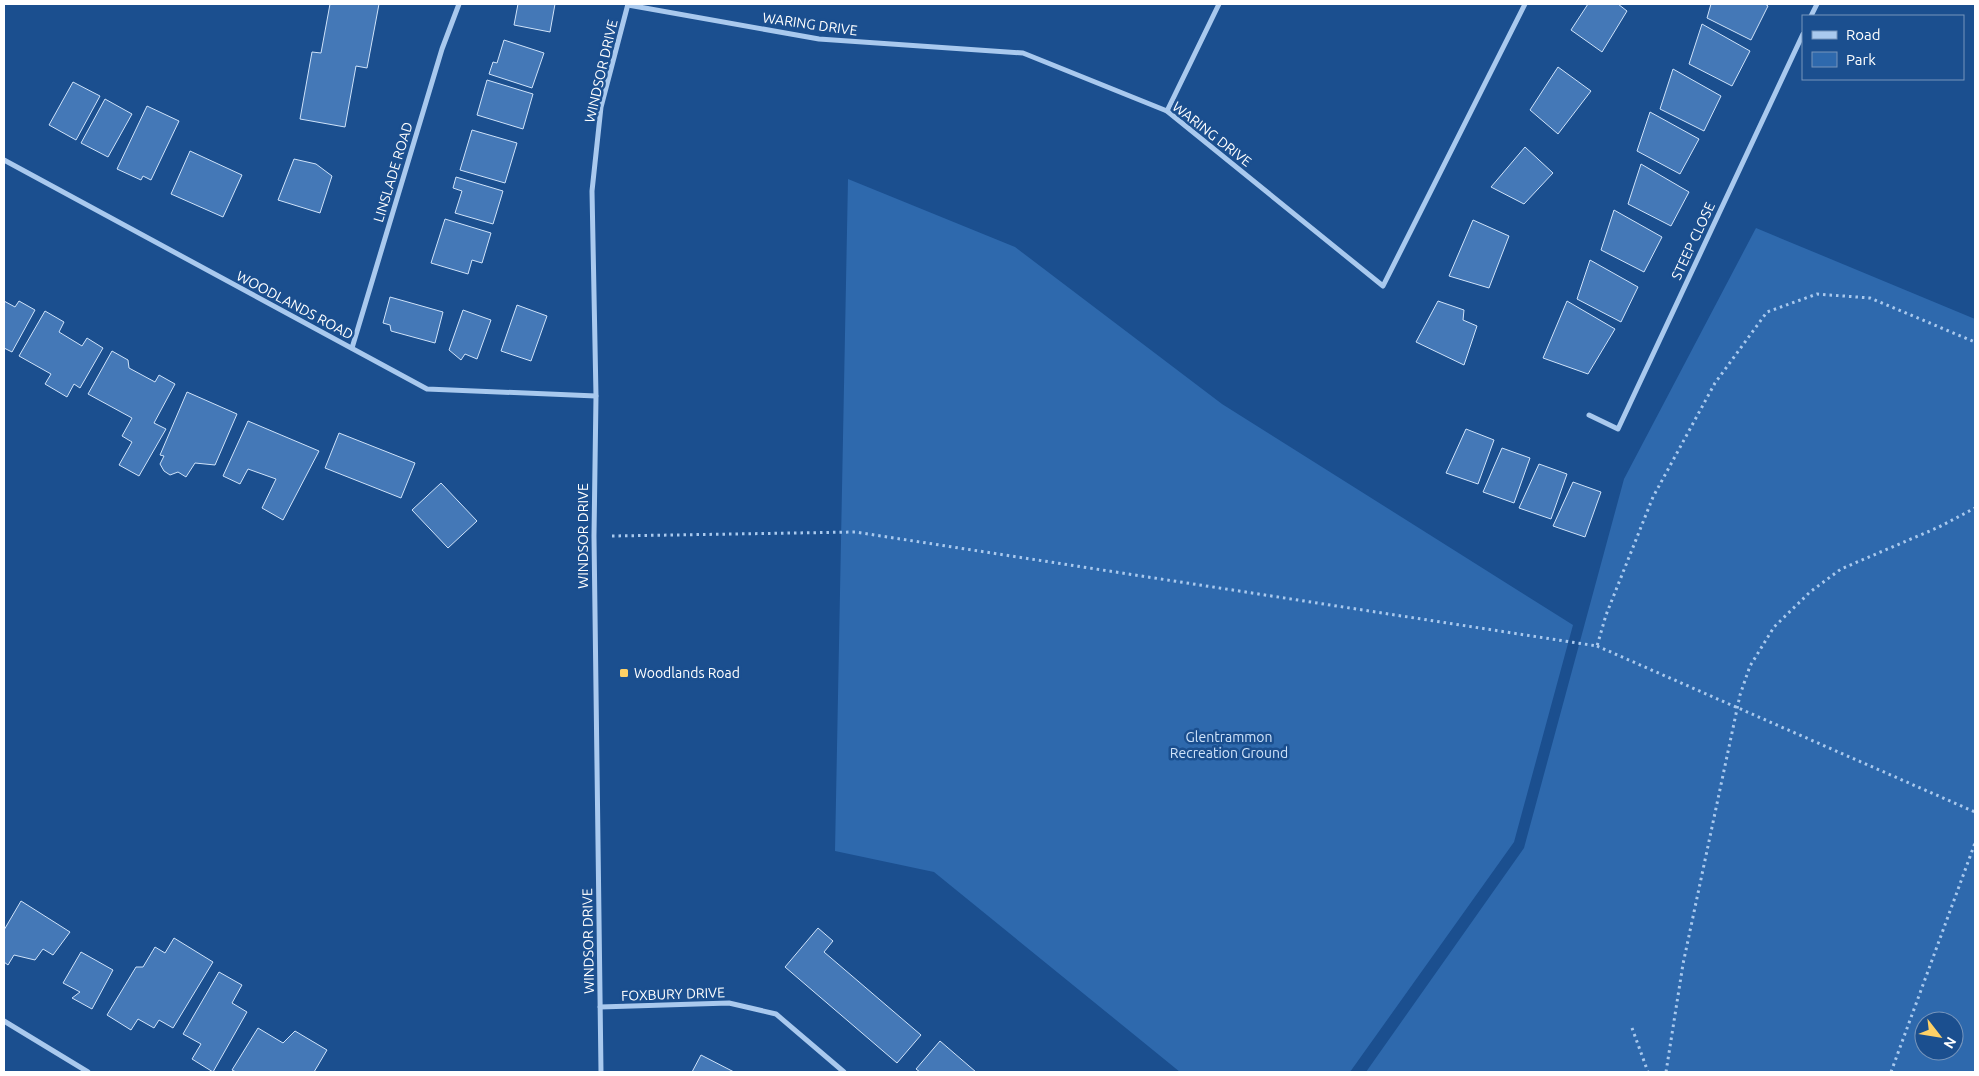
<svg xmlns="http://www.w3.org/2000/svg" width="1979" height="1076" viewBox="0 0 1979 1076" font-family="Ubuntu,sans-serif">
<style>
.park{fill:#2e69ad;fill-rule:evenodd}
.building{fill:#4478b7;stroke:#cfe3fa}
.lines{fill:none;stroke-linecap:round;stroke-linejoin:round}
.path{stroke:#a9c9ee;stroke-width:3;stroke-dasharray:2.5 4;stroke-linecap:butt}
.street{stroke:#a9c9ee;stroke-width:5}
.poi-dot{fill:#ffd166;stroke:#1b4f8f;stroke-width:2}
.labels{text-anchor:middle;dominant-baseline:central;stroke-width:5;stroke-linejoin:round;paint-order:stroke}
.street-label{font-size:14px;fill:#fff;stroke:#1b4f8f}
.poi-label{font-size:14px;fill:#fff;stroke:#1b4f8f;text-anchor:start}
.park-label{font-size:14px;fill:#cfe3fa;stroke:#1b4f8f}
</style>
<rect width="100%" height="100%" fill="#1b4f8f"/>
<g class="park">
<polygon points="848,179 1015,247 1222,404 1573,625 1514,842 1350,1072 1180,1072 934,872 835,851"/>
<path d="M1756,228l219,91v753h-609l158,-224 100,-369zM1924,1021h30v30h-30z"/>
</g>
<g class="building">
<polygon points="330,4 379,4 367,68 356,66 345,127 300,119 312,52 321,53"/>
<polygon points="518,4 555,4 550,32 514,25"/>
<polygon points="1588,4 1618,4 1627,11 1602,52 1571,30"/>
<polygon points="1711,4 1765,4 1768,6 1751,40 1707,18"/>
<polygon points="1702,24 1750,51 1732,86 1689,64"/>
<polygon points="504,40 544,53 532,88 489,74 493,62 497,63"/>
<polygon points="1558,67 1591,91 1558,134 1530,110"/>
<polygon points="1673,69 1721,96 1704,131 1660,109"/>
<polygon points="487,80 533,94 523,129 477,115"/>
<polygon points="73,82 100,96 76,140 49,125"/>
<polygon points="105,99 132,114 108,157 81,143"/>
<polygon points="147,106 179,121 151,180 143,176 141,180 117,169"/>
<polygon points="1650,112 1699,139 1680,174 1637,151"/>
<polygon points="472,130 517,143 505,183 460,170"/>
<polygon points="1525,147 1553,173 1524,204 1491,187"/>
<polygon points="190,151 242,175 223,217 171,194"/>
<polygon points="294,159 316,164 332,176 320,213 278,200"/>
<polygon points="1641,164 1689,192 1671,226 1628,204"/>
<polygon points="456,177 503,191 493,224 455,213 462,191 453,188"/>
<polygon points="1614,210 1662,237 1644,272 1601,250"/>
<polygon points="445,219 491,233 482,263 472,260 468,274 431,263"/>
<polygon points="1473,220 1509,236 1489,288 1449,276"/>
<polygon points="1590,260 1638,287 1621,322 1577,299"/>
<polygon points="390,297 443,312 435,343 391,331 390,325 383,323"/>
<polygon points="4,301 15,307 19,301 35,310 12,352 4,348"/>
<polygon points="1438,301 1464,310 1463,320 1477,326 1464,365 1416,342"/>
<polygon points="1567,301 1615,329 1588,374 1543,358"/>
<polygon points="517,305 547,316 531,361 501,351"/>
<polygon points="463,310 491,320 477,359 465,354 461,360 449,350"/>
<polygon points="45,311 64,322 59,332 82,346 87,338 103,348 80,388 74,384 67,397 45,384 51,374 19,356"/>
<polygon points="112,351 128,360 129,368 155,382 159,375 175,384 154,423 166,429 139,476 119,465 132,442 122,436 132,418 88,394"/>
<polygon points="187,392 237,414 215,465 195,463 186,477 178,472 170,475 164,471 160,464 164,456 160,455"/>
<polygon points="248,421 319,451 283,520 262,508 276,479 248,469 240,484 223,476"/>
<polygon points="1466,429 1494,440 1478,484 1446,473"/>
<polygon points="339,433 415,463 401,498 325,468"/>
<polygon points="1502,448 1530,458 1514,503 1483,492"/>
<polygon points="1539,464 1567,474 1551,519 1519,508"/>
<polygon points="1573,482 1601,492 1585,537 1553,526"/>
<polygon points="441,483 477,521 448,548 412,510"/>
<polygon points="21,901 70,932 53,955 43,949 35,960 14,955 8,965 4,962 4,930"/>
<polygon points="818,928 833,941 824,952 921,1035 897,1063 785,967"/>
<polygon points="174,938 213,962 173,1028 159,1020 154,1028 138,1019 131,1030 107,1015 136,967 143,967 155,947 165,953"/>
<polygon points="81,952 113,970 92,1009 72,998 80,992 63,983"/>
<polygon points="219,972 242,985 232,1003 247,1012 213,1072 192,1059 201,1044 183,1034"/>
<polygon points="258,1028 283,1043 295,1031 327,1050 314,1072 236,1072 232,1070"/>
<polygon points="940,1041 976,1072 920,1072 916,1069"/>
<polygon points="701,1055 734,1072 692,1072"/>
</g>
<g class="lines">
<g class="path">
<polyline points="612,536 855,532 1597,646 1606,615 1653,497 1715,383 1767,312 1817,294 1870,298 1975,342"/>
<polyline points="1597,646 1975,812"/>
<polyline points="1632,1028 1648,1072"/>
<polyline points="1666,1072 1683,964 1740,695 1750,666 1774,627 1810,592 1841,569 1939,527 1975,508"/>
<polyline points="1891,1072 1975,843"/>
</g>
<g class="street">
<polyline points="628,5 819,39 1023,53 1167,111 1383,286 1525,4"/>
<polyline points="1811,16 1817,4"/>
<polyline points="1167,111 1219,4"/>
<polyline points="4,160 427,389 596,396"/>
<polyline points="352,348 442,49 459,4"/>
<polyline points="1589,415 1618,429 1803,34"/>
<polyline points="600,1007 729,1003 776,1014 844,1072"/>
<polyline points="4,1021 88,1072"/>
<polyline points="601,1072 594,536 596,396 592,191 601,107 628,4"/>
</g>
</g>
<rect class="poi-dot" x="619" y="668" width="10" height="10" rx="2.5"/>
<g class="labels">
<g class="street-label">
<text transform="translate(810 24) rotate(8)">WARING DRIVE</text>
<text transform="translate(601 71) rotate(-77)">WINDSOR DRIVE</text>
<text transform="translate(1212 134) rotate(38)">WARING DRIVE</text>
<text transform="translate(393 172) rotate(-73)">LINSLADE ROAD</text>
<text transform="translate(1693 241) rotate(-65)">STEEP CLOSE</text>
<text transform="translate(295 305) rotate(28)">WOODLANDS ROAD</text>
<text transform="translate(583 536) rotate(-90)">WINDSOR DRIVE</text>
<text transform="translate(588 941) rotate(-91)">WINDSOR DRIVE</text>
<text transform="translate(673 994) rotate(-2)">FOXBURY DRIVE</text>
</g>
<g class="poi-label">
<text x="634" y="673">Woodlands Road</text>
</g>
<g class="park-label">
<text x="1229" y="737">Glentrammon<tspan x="1229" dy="16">Recreation Ground</tspan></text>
</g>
</g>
<rect width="1979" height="1076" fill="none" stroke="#ffffff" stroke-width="10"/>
<rect x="1802" y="15" width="162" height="65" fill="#1b4f8f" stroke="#7695bc"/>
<rect x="1812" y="31" width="25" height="8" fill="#a9c9ee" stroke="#7695bc"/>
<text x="1846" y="40" font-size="15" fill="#ffffff">Road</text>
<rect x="1812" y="52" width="25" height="15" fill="#2e69ad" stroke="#7695bc"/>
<text x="1846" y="65" font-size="15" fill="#ffffff">Park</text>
<g transform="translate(1939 1036) rotate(121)"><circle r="24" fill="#1b4f8f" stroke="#7695bc"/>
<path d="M0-4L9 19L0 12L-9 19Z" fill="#ffd166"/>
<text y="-8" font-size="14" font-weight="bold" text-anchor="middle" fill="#ffffff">N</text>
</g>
</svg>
